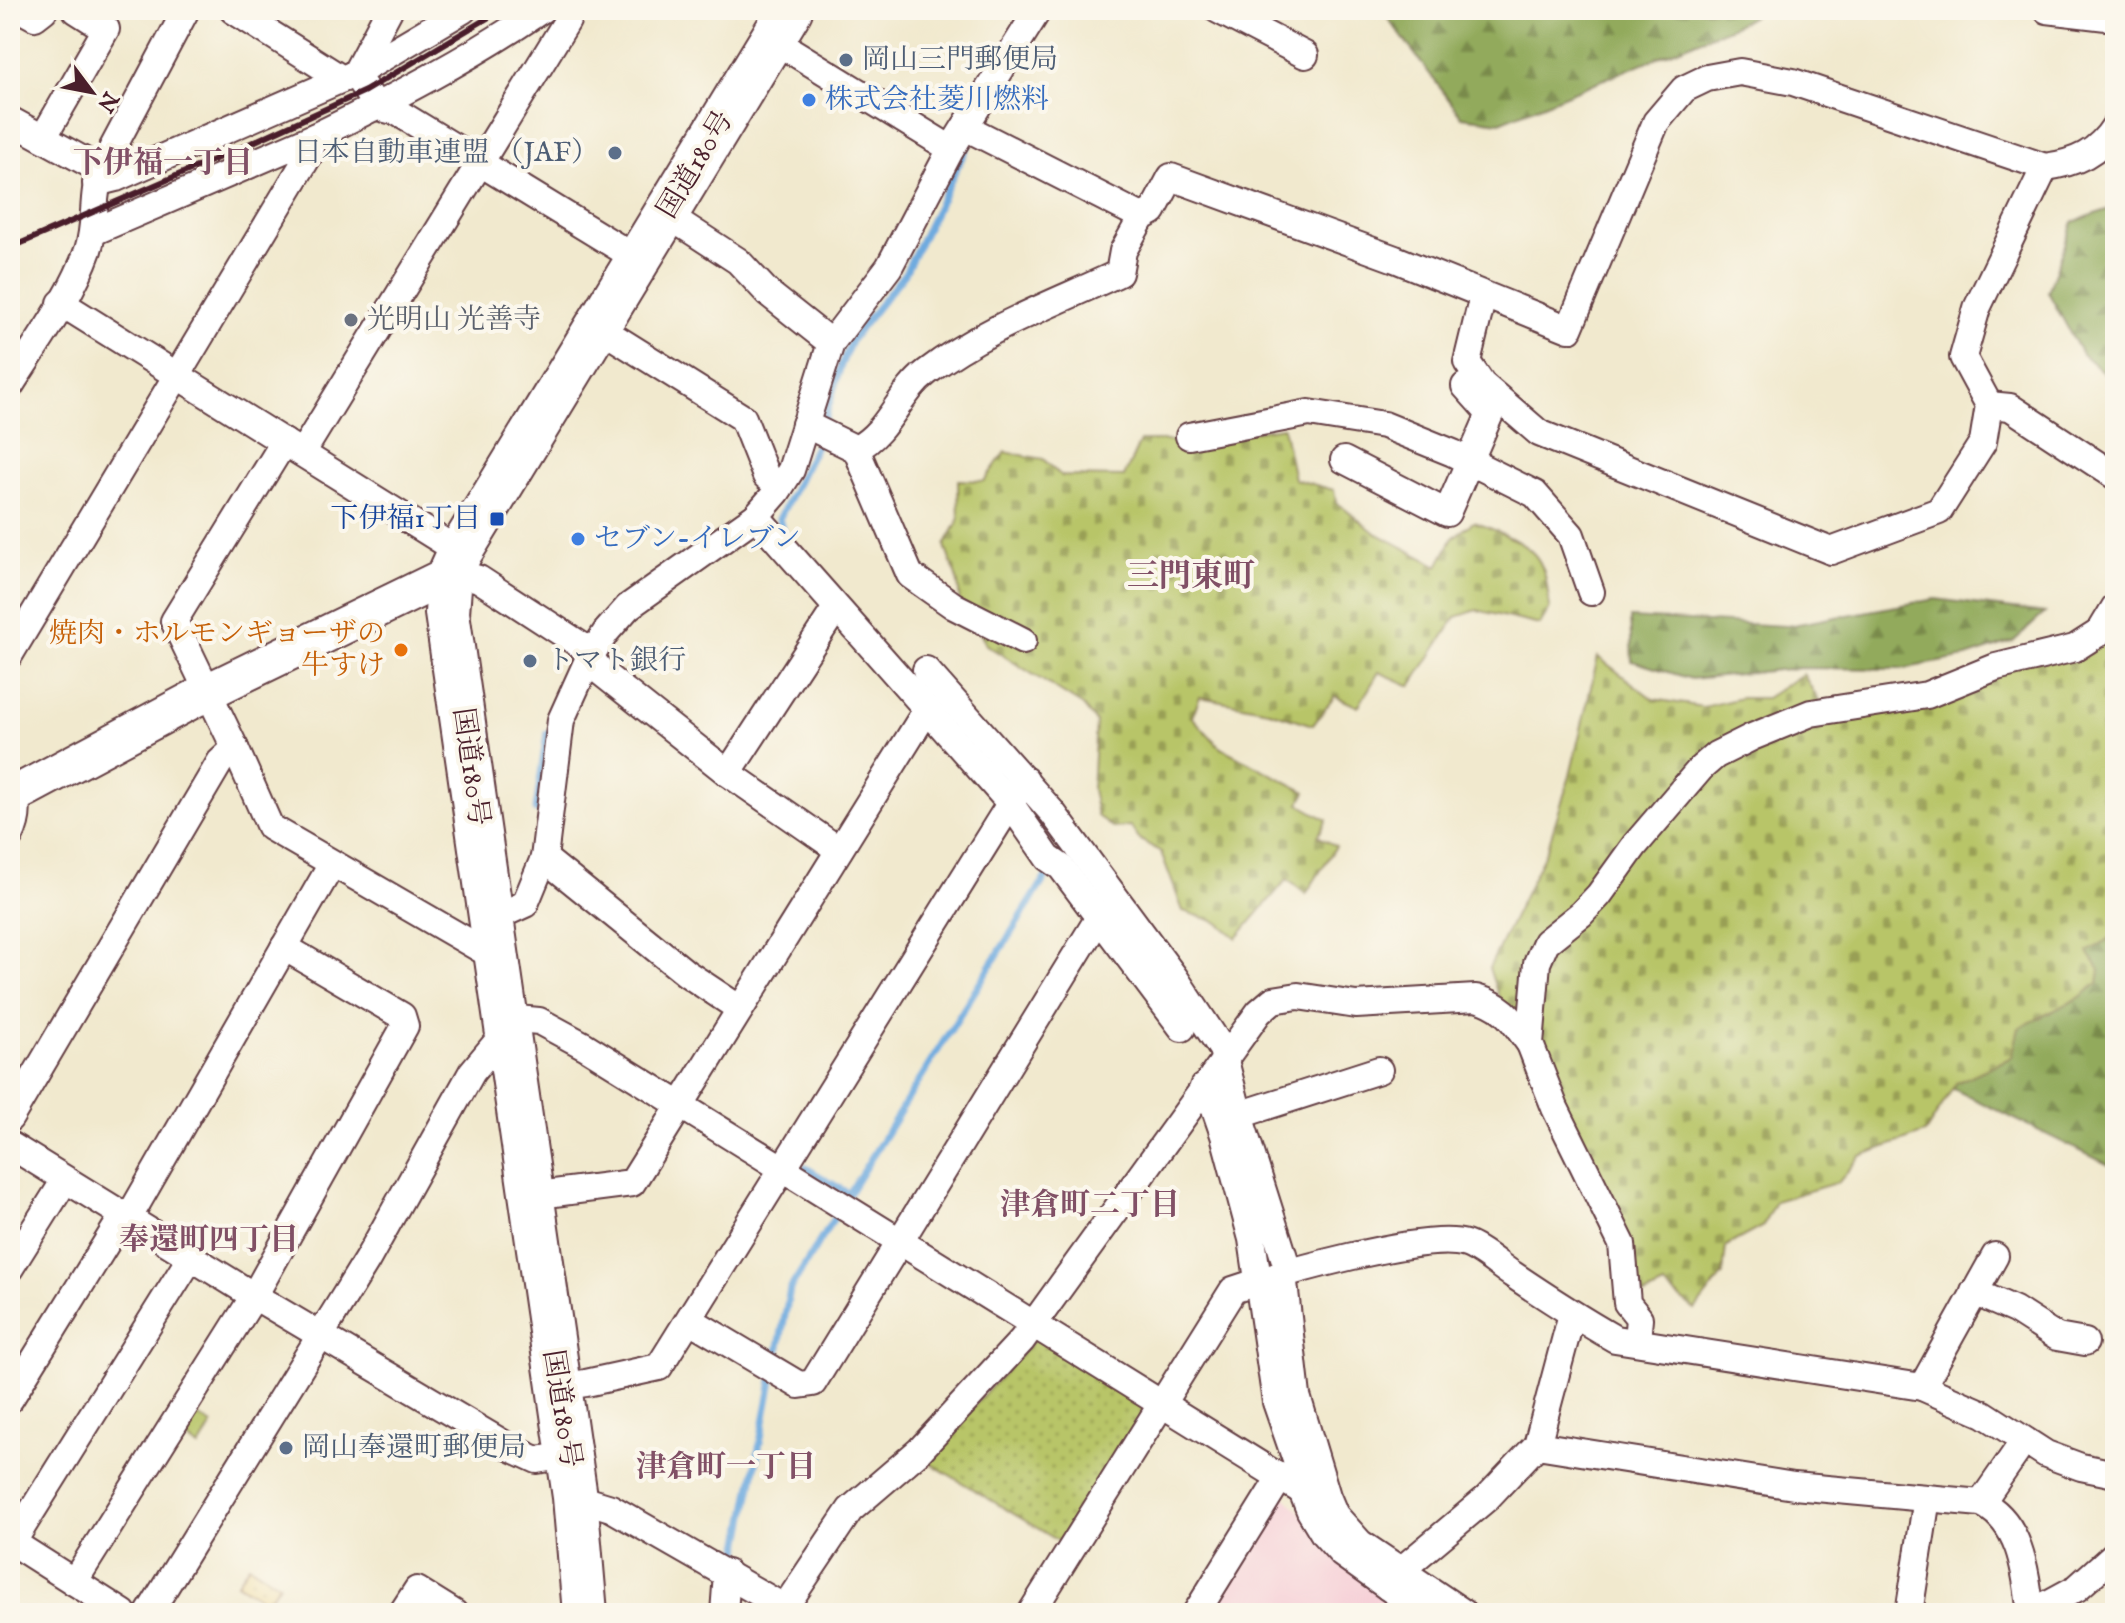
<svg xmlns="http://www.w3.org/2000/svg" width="2125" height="1623" viewBox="0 0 2125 1623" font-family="'IM FELL English','Noto Serif JP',serif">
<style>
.built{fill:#f6cfd7}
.grass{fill:url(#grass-tufts);stroke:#817249;stroke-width:2}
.forest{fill:url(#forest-firs);stroke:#6e6444;stroke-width:2}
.sand{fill:url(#sand-dots);stroke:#9c7c64;stroke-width:2}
.cemetery{fill:url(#cemetery-stones);stroke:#817249;stroke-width:2}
.park{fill:url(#park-dots);stroke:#817249;stroke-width:2}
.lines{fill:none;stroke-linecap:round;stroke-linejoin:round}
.stream{stroke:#6eaadf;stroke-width:7}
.street-casing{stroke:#633d43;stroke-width:30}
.secondary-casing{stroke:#633d43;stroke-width:40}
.highway-casing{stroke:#633d43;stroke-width:48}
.street{stroke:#fff;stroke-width:26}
.secondary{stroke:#fff;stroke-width:36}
.highway{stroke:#fff;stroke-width:44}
.rail{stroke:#4a1f2b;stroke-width:6}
.service-dot{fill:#5c6f8a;stroke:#fbf7ec;stroke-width:3}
.shop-dot{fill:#3f7fe0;stroke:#fbf7ec;stroke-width:3}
.worship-dot{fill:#6b7280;stroke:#fbf7ec;stroke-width:3}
.transit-dot{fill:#1a4fb4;stroke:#fbf7ec;stroke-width:3}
.food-dot{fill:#e8710a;stroke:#fbf7ec;stroke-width:3}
.labels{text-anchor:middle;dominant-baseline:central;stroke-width:8;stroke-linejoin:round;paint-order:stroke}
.service-label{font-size:28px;fill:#4e5e75;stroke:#fbf7ec;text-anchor:start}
.shop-label{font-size:28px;fill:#366cbe;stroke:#fbf7ec;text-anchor:start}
.street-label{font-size:28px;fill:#4a1f2b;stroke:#fbf7ec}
.worship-label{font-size:28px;fill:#5b616d;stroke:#fbf7ec;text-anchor:start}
.transit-label{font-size:28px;fill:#164399;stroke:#fbf7ec;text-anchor:end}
.food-label{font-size:28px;fill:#c56008;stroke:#fbf7ec;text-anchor:end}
.neighbourhood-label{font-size:30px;font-weight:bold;fill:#815066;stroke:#fbf7ec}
.quarter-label{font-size:32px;font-weight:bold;fill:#815066;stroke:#fbf7ec}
</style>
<defs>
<pattern id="grass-tufts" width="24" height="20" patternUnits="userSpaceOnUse" patternTransform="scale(2)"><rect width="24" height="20" fill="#b8c567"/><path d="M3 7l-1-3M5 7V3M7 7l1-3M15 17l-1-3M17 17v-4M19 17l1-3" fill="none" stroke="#989f55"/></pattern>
<pattern id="forest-firs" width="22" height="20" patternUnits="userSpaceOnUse" patternTransform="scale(2)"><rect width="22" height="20" fill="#92aa5c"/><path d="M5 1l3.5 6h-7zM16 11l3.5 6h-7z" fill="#798a4c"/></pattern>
<pattern id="sand-dots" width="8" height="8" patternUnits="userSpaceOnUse" patternTransform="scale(2)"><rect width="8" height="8" fill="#eeda9e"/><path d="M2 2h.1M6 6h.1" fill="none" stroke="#cebb88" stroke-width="1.8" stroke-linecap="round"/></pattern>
<pattern id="cemetery-stones" width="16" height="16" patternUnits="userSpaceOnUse" patternTransform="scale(2)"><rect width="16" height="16" fill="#b8c567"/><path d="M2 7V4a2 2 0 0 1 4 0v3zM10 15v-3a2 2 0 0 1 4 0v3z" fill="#989f55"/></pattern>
<pattern id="park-dots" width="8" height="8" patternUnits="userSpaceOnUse" patternTransform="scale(2)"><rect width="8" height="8" fill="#b8c567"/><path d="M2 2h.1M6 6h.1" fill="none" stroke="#989f55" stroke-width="1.8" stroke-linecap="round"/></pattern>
</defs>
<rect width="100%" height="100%" fill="#fbf7ec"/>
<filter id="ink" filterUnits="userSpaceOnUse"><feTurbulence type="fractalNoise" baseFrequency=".0125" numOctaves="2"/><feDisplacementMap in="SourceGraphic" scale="16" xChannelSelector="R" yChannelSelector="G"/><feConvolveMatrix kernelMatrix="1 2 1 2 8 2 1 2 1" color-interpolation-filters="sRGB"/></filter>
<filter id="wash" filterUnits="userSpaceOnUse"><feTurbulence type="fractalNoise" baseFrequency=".006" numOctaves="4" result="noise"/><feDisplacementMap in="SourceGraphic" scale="32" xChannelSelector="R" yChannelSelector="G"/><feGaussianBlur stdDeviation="1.8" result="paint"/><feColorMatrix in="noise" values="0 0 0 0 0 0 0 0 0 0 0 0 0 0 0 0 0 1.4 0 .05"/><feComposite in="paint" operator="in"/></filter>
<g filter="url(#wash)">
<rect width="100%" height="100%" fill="#f1e9ce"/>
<polygon class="built" points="1282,1493 1302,1514 1409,1613 1207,1613"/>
<polygon class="grass" points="188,1410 212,1425 199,1447 174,1431"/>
<g class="forest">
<polygon points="1382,10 1764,10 1736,25 1500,122 1462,117"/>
<polygon points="2115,207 2115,382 2082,354 2048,292 2073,222"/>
<polygon points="1935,599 2045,613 2014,641 1966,657 1901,669 1798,668 1691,679 1632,661 1630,618 1787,626"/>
<polygon points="2115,867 2115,1168 1941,1083"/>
</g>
<polygon class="sand" points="249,1565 279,1584 267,1602 237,1583"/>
<g class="cemetery">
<path d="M1283,427l11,52 40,11 2,12 38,30 64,34 15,-28 20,-16c17,5 49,19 61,32 13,14 13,36 16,54l-10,17 -63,-15 -21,7 -45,69 -32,-14 -21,35 -23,-11 -22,29 -50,-16 -63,-12 -8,20 29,31 85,44 -7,12 28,16 -9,16 18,10 -30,48 -19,-15 -50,59 -20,-16 -34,-11 -22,-59 -22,-13 -9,-13 -17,2 -16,-12 -5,-27 4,-67 -13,-16 -98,-62 -15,-35 -11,-7c2,-23 -8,-34 -14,-57l14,-25 -1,-40 26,1 21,-29 38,7 18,17 63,1 16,-36h49z"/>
<polygon points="2115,620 2115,935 2088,952 2100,970 2098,983 2079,998 2019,1028 2012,1057 1956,1083 1925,1133 1860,1156 1839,1182 1775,1201 1763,1226 1726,1246 1723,1274 1695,1310 1664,1286 1636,1299 1500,1001 1489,968 1547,849 1570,776 1598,657 1653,699 1703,707 1741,698 1766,698 1803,674 1832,723 1938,699"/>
</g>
<polygon class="park" points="1034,1340 1044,1340 1145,1402 1148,1412 1065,1545 925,1460"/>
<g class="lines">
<g class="stream">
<polyline points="782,529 779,519 817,444 841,365 852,339 905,273 969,143"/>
<polyline points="556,702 576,652"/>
<polyline points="536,810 547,733"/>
<polyline points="806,1168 849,1194"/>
<polyline points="845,1200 1052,867"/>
<polyline points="1267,1243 1272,1270"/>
<polyline points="776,1362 790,1289 839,1210"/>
<polyline points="738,1575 737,1562 773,1375"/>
<polyline points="738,1587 739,1613"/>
</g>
</g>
</g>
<g filter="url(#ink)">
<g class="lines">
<g class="street-casing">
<g id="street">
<polyline points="22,10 35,17 44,10"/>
<polyline points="233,10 342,79 355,74 463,10"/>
<polyline points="1218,10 1305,55"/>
<polyline points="2047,10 2115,18"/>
<polyline points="772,39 951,149"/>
<polyline points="355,74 377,107 397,112 639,260"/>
<polyline points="355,74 389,10"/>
<polyline points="10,120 101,170"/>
<polyline points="965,127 1142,217"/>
<polyline points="43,138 106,29 76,10"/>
<polyline points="96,183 116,178 342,79"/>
<polyline points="666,214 738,261 768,293 831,343"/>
<polyline points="93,232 314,137"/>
<polyline points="1483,296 1467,362 1482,384 1539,433 1831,551 1939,511 1983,442 1989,405 1963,357 1977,308 2045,167"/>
<polyline points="61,303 460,552"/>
<polyline points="598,327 743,418 766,476 780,487"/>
<path d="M10,386c27,-43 61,-88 78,-136 9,-26 3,-54 13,-80l85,-160"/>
<polyline points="1989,405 2010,407 2115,476"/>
<polyline points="805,424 856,449 910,575 954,606 1023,641"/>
<polyline points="1189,436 1309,413 1384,425 1453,453 1535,494 1571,535 1591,592"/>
<polyline points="284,442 174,621 235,748 270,827 498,959"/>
<path d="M856,449c33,-17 42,-55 71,-77 56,-43 128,-69 192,-99l4,-22 19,-34 11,-6 18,-34 224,82 174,70 87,-207 28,-33 23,-11 33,-6 53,10 252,85c31,-4 53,-14 70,-41"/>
<polyline points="302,453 567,21 569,10"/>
<polyline points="1344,460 1447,513 1490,414 1465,386"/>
<polyline points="756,516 1010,803 1048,858 1061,867 1182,1028"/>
<polyline points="450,574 464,575 479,579 582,646 602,673 728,773 839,850"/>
<path d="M10,654l299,-499 5,-18c78,-38 155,-78 227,-127"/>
<polyline points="926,670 1052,812 1175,978 1222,1049 1239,1115 1289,1273"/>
<polyline points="728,773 836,608"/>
<path d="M10,783c9,18 9,35 0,53"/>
<polyline points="544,858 686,973 740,1009"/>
<polyline points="492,919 525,904 544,858 561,720 589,658 606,632 628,607 756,516 777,492 791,470 831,343 889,267 951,149 1038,10"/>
<polyline points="506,1018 539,1021 585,1046 1302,1491"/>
<polyline points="1203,1087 1214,1106 1224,1135 1252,1239 1276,1402 1296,1460 1302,1491 1310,1511 1324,1534 1342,1554 1424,1613"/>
<polyline points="1239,1115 1379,1070"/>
<polyline points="10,1118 220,762 235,748"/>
<polyline points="10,1145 254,1296 509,1447 537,1460 568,1455"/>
<polyline points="531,1196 632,1183 926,711"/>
<polyline points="128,1219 332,864"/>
<polyline points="10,1268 65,1180"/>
<polyline points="1283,1274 1297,1396 1327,1496 1335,1515 1360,1543 1464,1613"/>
<polyline points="1974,1292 2015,1310 2057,1337 2085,1342"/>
<polyline points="690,1320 799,1385 813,1383 1098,919"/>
<polyline points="1637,1341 1639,1318 1627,1303 1622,1244 1555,1108 1530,1044 1537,963 1546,942 1581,914 1599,895 1635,845 1701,768 1716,755 1752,737 1811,713 1927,695 1996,667 2075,648 2100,632 2115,607"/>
<polyline points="557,1387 586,1383 659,1367 1025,780"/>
<polyline points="1922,1387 1995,1256"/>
<polyline points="10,1399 123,1216"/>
<polyline points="1537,1445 1572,1314"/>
<polyline points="575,1497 611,1508 794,1613"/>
<polyline points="1981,1503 2024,1441"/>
<polyline points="10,1541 123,1613"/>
<polyline points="12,1543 191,1257"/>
<polyline points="74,1582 254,1296 405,1026 402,1016 284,947"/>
<path d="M1388,1587l12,-16 87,-73 50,-53 257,41 187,17c40,18 45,71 50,110l46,-25 38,-34"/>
<path d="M785,1607l65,-97 69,-59 103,-111 237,-328 14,-12 25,-4 58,9 120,-7c29,8 36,22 54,46"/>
<polyline points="149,1613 367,1260 472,1072 507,1030"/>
<polyline points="402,1613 417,1590 454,1613"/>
<polyline points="724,1613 727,1573"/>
<path d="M1031,1613l202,-323c43,-15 193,-59 233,-46 15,5 32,21 46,30 34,23 68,45 103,65l307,48 62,27 62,40 35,13 34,7"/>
<polyline points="1196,1613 1281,1476"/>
<polyline points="1909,1613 1927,1498"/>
</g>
</g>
<g class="secondary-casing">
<polyline id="secondary" points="10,797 209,691 450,574"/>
</g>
<g class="highway-casing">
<polyline id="highway" points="585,1613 575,1497 447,613 450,574 460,552 790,10"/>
</g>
<use href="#street" class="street"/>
<use href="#secondary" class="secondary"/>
<use href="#highway" class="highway"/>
<polyline class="rail" points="10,248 229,153 365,91 501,10"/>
</g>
</g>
<g class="service-dot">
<circle cx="846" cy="60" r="8"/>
<circle cx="615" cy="153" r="8"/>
<circle cx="530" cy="661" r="8"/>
<circle cx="286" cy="1448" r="8"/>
</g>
<g class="shop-dot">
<circle cx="809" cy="100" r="8"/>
<circle cx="578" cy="539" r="8"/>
</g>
<circle class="worship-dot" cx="351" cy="320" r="8"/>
<rect class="transit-dot" x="489" y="511" width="16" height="16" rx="4"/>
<circle class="food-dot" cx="401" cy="650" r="8"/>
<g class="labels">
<g class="service-label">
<text x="862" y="60">岡山三門郵便局</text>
<text x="599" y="153" text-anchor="end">日本自動車連盟 （JAF）</text>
<text x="546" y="661">トマト銀行</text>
<text x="302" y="1448">岡山奉還町郵便局</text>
</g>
<g class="shop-label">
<text x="825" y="100">株式会社菱川燃料</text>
<text x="594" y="539">セブン-イレブン</text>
</g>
<g class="street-label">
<text transform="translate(696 165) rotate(-59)">国道180号</text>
<text transform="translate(470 767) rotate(82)">国道180号</text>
<text transform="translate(561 1409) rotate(81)">国道180号</text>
</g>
<g class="worship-label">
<text x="367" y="320">光明山 光善寺</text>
</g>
<g class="transit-label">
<text x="481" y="519">下伊福1丁目</text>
</g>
<g class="food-label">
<text x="385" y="634">焼肉・ホルモンギョーザの<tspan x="385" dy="32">牛すけ</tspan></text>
</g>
<g class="neighbourhood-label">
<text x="163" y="164">下伊福一丁目</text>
<text x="1090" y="1206">津倉町二丁目</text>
<text x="209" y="1241">奉還町四丁目</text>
<text x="726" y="1468">津倉町一丁目</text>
</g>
<g class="quarter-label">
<text x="1191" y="577">三門東町</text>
</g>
</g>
<rect width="2125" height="1623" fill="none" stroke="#fbf7ec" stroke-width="40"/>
<g transform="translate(92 92) rotate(122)" stroke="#fbf7ec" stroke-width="6" paint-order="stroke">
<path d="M0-6L14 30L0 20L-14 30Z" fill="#4a1f2b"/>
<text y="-12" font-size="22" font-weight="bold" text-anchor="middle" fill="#4a1f2b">N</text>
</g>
</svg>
